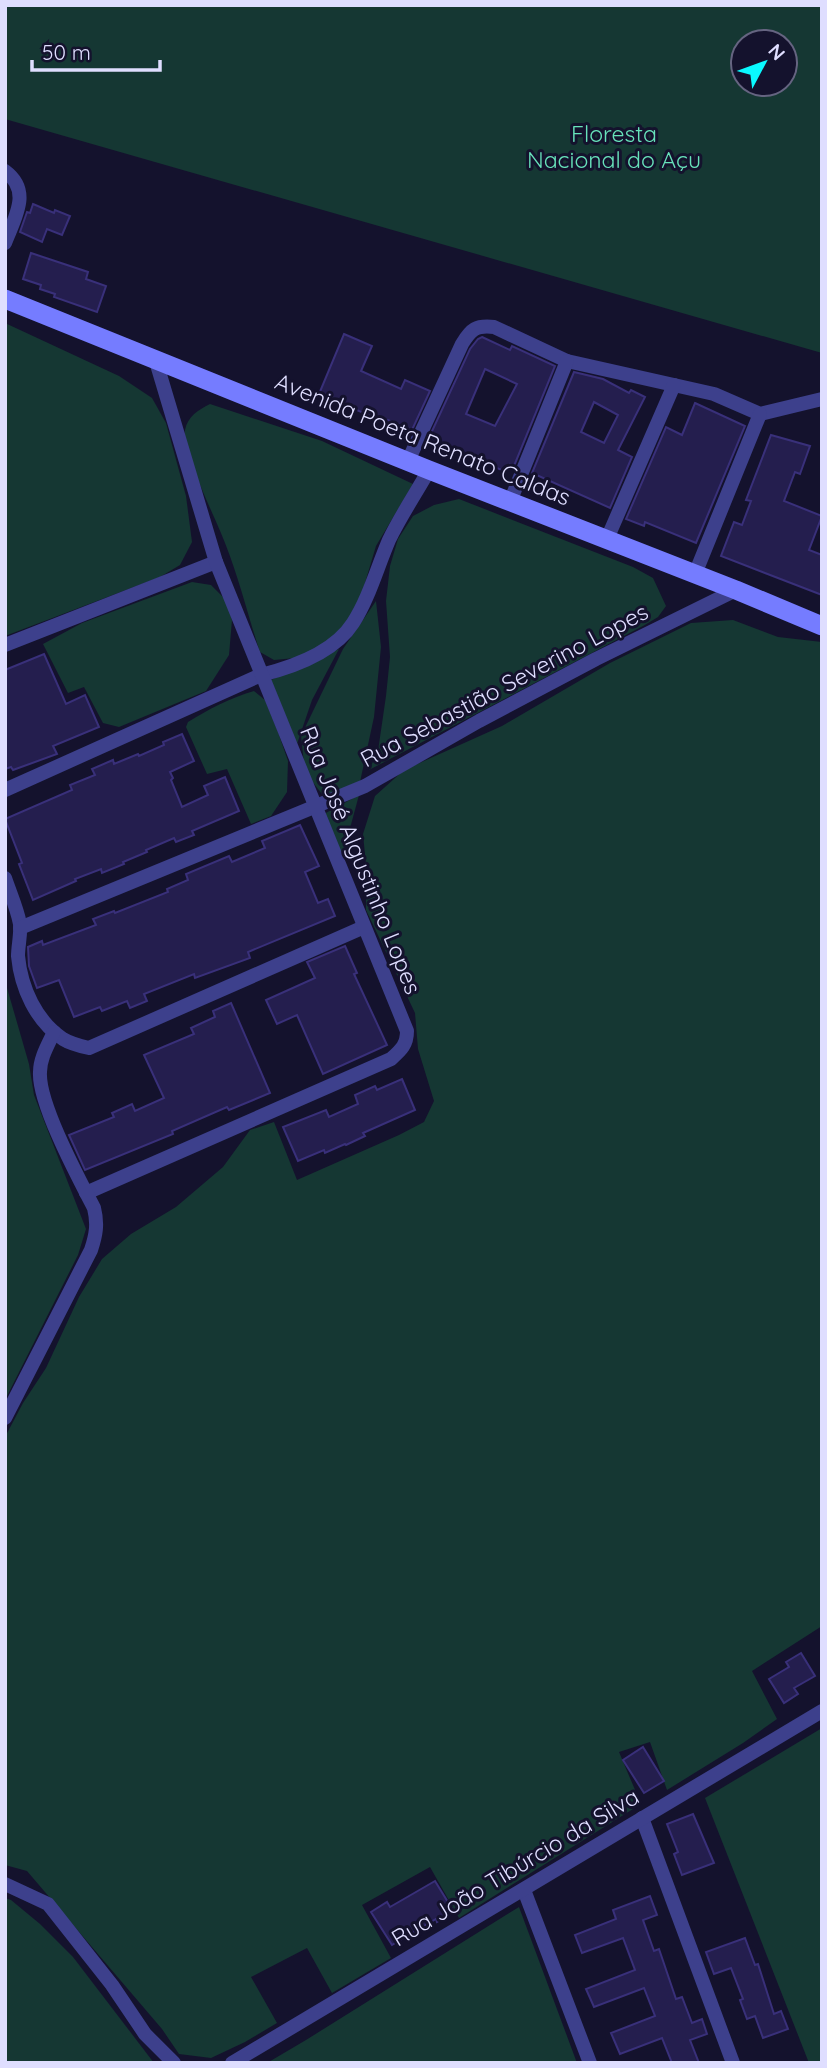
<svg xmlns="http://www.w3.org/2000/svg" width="827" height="2068" viewBox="0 0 827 2068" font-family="Quicksand,sans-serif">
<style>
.green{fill:#153733;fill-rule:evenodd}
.building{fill:#241e4e;stroke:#39307a;stroke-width:2;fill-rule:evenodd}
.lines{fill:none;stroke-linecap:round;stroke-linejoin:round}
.street{stroke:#3d408c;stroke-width:14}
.secondary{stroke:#757cff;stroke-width:19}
.labels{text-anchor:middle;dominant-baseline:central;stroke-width:6;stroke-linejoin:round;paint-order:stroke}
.park-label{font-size:23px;fill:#67e2ba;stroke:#14122d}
.street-label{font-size:23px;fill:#dfdeff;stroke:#14122d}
</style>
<rect width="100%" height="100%" fill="#14122d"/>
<g class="green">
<path d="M5,5h817v348l-817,-234zM743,42h42v42h-42z"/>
<polygon points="5,323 119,376 152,398 166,423 186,496 192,542 180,565 160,577 5,636"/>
<path d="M210,404l112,37 91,43 -37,62 -14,47 -17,33 -26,24 -24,8 -21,2 -14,-8c-12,-36 -21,-74 -35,-109 -8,-22 -44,-93 -40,-113 3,-14 13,-20 25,-26z"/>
<polygon points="459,499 633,567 653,578 666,606 658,617 643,626 369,770 378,751 386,696 390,657 386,601 390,566 398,539 413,516 434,505"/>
<polygon points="192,582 211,585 226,600 232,620 229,655 206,691 119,727 103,723 84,687 68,693 43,644 82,623"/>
<polygon points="376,601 381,647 374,717 360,782 325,798 305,772 301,736 343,649"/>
<polygon points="733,620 778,637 822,642 822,1626 752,1671 777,1719 743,1743 667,1790 650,1742 619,1752 641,1804 459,1918 430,1867 362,1905 391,1958 332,1993 307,1948 251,1977 277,2023 245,2042 211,2058 179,2054 162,2029 27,1871 5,1865 5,1437 23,1403 46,1368 79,1297 102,1259 131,1234 176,1207 223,1167 250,1130 274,1122 297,1180 399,1135 424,1122 434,1101 418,1049 415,1013 366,910 366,865 363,834 375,796 404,770 502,726 610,663 691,623"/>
<polygon points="339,649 312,700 297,744 271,680"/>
<path d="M254,691l11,9 13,32 10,29 -1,31 -16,24 -20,8 -24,-55 -20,5 -21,-47 2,-5c21,-13 42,-24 66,-31z"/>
<polygon points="359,795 342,858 324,814"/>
<polygon points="5,981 29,1064 34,1095 86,1229 78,1255 5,1400"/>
<polygon points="822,1728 822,2063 809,2063 705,1798"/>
<polygon points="5,1898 11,1900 40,1924 73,1957 154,2063 5,2063"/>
<polygon points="519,1907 577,2063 267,2063 306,2040"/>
</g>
<g class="building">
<polygon points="33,204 54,213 55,210 70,216 62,235 47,229 42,242 20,232 27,212 30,213"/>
<polygon points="31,253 88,272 86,279 106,286 97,312 54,297 55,294 40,289 41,285 23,279"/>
<polygon points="344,334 372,346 361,371 401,389 405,380 430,391 412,430 388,420 387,423 319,394"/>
<path d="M482,337l28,13 2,-4 43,20 -41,100 -4,-2 -4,8 -54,-24 -2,4 -23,-10 43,-93 8,-10zM485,369l32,15 -22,42 -29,-12z"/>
<path d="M574,372l29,7 26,14 2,-3 14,7 -27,53 14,7 -22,51 -78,-35zM594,402l24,13 -14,28 -23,-11z"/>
<polygon points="695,403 745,426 696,543 645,522 644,526 626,519 666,427 682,435"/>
<polygon points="771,435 810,446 800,474 795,472 784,501 822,516 809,550 822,555 822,595 721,556 734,522 742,525 751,501 746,500"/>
<polygon points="44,654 66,704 85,695 99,727 53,746 57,754 13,770 11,767 5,769 5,670"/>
<polygon points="182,734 194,761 170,772 173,778 171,780 182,807 208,795 204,786 225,777 239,811 192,831 194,835 176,842 174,838 146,850 147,852 123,862 124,864 102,873 101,869 75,879 76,881 33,900 19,864 22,863 5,819 72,790 70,785 95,775 92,769 113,760 114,764 138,754 139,756 164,745 163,742"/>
<polygon points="300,825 319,866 305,872 318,903 328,899 335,916 248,952 250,958 195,978 194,974 144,994 147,1001 130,1008 127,1001 102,1011 100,1007 74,1017 59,980 37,988 29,966 28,947 42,941 43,945 96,925 93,919 114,911 115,913 168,892 167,889 188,880 186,874 229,856 232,862 265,848 262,841"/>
<polygon points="345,946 357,973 354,974 387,1045 323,1074 297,1015 277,1024 266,1000 315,978 307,962"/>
<polygon points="231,1003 270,1093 229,1110 227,1107 172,1131 173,1134 85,1170 69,1135 114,1117 112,1113 132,1104 135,1111 164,1098 144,1055 194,1034 191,1028 215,1017 213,1011"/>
<polygon points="402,1079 415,1110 363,1133 365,1136 346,1145 345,1144 325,1153 324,1150 298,1161 283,1127 326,1110 329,1117 358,1104 355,1095 375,1086 377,1090"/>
<polygon points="801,1653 815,1676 794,1688 798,1694 784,1703 769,1679 789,1667 786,1662"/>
<polygon points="643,1747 664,1781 644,1793 623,1760"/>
<polygon points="693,1814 714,1863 682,1875 674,1854 678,1852 667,1824"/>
<polygon points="435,1881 454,1912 437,1922 436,1919 392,1945 371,1912 387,1902 390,1907"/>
<polygon points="650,1896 657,1915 643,1920 654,1951 659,1949 676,1999 682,1997 692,2023 702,2019 707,2034 690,2040 699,2063 672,2063 662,2038 620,2054 611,2033 655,2016 644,1988 594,2007 586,1989 635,1970 623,1938 582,1953 575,1935 616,1919 613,1910"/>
<polygon points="745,1938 755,1965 758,1964 774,2014 781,2011 788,2029 763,2038 755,2016 747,2019 740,2000 743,1999 731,1968 714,1974 706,1952"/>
</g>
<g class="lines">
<g class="street">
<path d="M5,171c27,20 10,46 0,72"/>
<path d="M408,461l54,-117c9,-15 14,-19 32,-17l73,34 147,33 46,20 62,-15"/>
<polyline points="510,502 567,361"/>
<polyline points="607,539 674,385"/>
<polyline points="695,574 760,414"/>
<polyline points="5,645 216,562"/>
<path d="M5,790l256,-115c32,-8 73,-22 92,-52 16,-25 24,-55 36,-83 11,-23 27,-47 40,-70"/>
<path d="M5,878c5,15 12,30 15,46 1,11 -2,22 -2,32 3,32 18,65 45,83 8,5 17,7 26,9l275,-121"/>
<polyline points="20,928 365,786 479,721 596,659 736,590"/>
<path d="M86,1193l305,-134c10,-9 16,-14 16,-28l-191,-469 -61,-204"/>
<path d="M5,1418l86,-168c5,-15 7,-26 3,-42 -15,-29 -56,-105 -54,-136 0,-14 8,-27 14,-40"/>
<polyline points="642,1818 733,2063"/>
<polyline points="5,1884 48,1904 112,1985 145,2034 174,2063"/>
<polyline points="524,1890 590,2063"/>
<polyline points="232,2063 822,1711"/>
</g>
<polyline class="secondary" points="5,299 429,470 736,590 822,626"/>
</g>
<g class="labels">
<g class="park-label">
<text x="614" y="133">Floresta<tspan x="614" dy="26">Nacional do Açu</tspan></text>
</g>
<g class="street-label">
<text transform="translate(423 439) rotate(22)">Avenida Poeta Renato Caldas</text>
<text transform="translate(504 685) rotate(-28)">Rua Sebastião Severino Lopes</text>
<text transform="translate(361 860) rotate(68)">Rua José Algustinho Lopes</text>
<text transform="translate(515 1867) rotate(-31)">Rua João Tibúrcio da Silva</text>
</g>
</g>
<rect width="827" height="2068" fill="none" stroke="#dfdeff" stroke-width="14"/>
<g transform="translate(764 63) rotate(49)"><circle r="33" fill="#14122d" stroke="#656481" stroke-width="2"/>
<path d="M0-5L12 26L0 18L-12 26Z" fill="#0af9ff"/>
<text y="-10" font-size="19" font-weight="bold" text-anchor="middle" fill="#dfdeff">N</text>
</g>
<path d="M32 60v10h128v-10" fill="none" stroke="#dfdeff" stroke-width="3.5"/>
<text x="42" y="60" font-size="21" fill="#dfdeff" stroke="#14122d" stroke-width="5" paint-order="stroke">50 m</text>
</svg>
